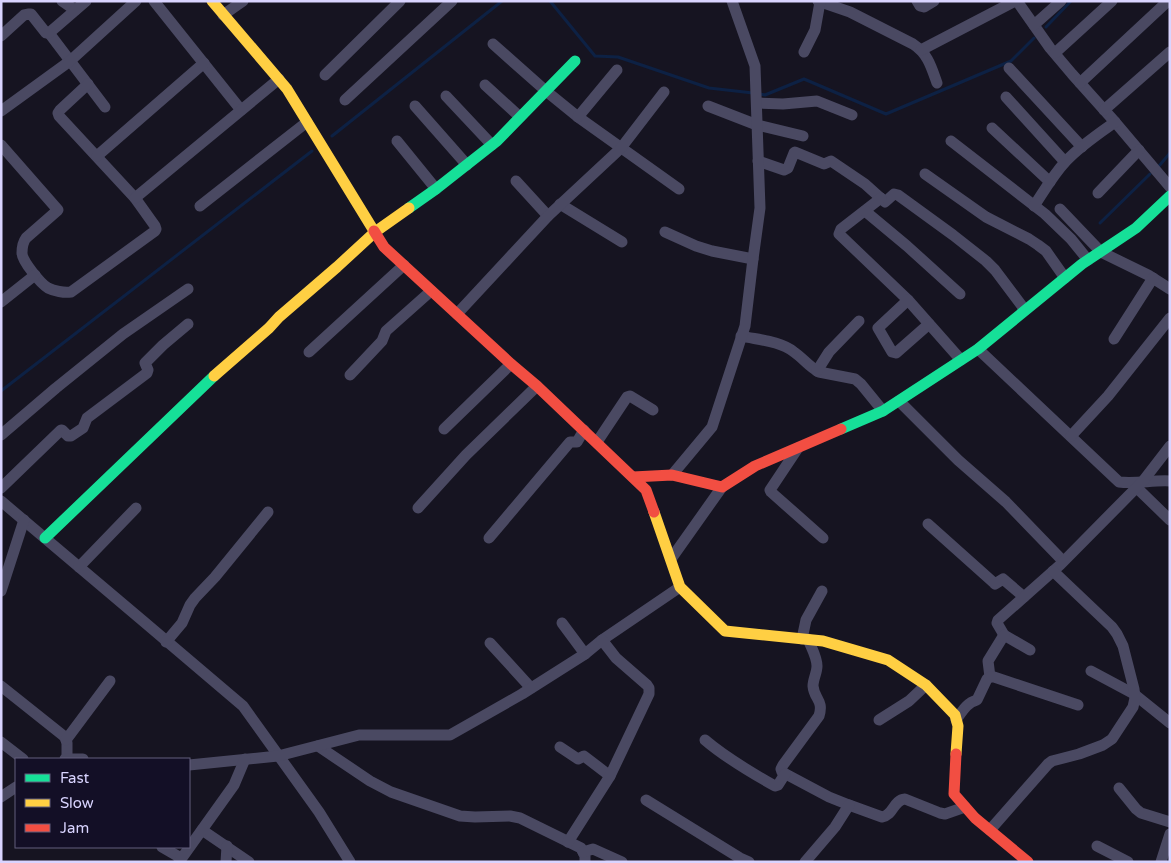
<svg xmlns="http://www.w3.org/2000/svg" width="1171" height="863" viewBox="0 0 1171 863" font-family="'Varela Round',sans-serif">
<style>
.lines{fill:none;stroke-linecap:round;stroke-linejoin:round}
.stream{stroke:#0d2144;stroke-width:3}
.street{stroke:#4a4962;stroke-width:11}
.fast{stroke:#16e098;stroke-width:11}
.slow{stroke:#ffcf43;stroke-width:11}
.jam{stroke:#f24e42;stroke-width:11}
</style>
<rect width="100%" height="100%" fill="#161421"/>
<g class="lines">
<g class="stream">
<polyline points="550,1 595,56 618,57 709,88 753,93"/>
<polyline points="1046,27 1071,1"/>
<polyline points="760,94 765,95 804,79 886,114 1011,61 1034,38"/>
<polyline points="332,136 502,1"/>
<polyline points="1159,166 1170,153"/>
<polyline points="1100,223 1150,174"/>
<polyline points="1,391 312,151"/>
</g>
<g class="street">
<polyline points="62,1 75,10"/>
<polyline points="154,1 241,110"/>
<path d="M818,1l32,11 63,32c15,10 18,22 24,39"/>
<polyline points="917,1 920,6 924,7 934,1"/>
<polyline points="1017,1 1050,48 1072,74 1115,122 1170,187"/>
<polyline points="223,15 243,1"/>
<polyline points="1034,25 1061,1"/>
<polyline points="49,33 105,107"/>
<polyline points="1,36 24,15 29,14 31,14 46,33 49,33 86,1"/>
<polyline points="493,44 546,91 578,117 679,189"/>
<polyline points="921,50 1015,1"/>
<polyline points="804,52 815,30 820,2"/>
<polyline points="1055,53 1112,1"/>
<polyline points="1009,68 1082,147"/>
<polyline points="325,75 400,1"/>
<polyline points="1080,83 1168,1"/>
<polyline points="485,85 520,117"/>
<polyline points="446,96 492,145"/>
<polyline points="1006,97 1065,162"/>
<polyline points="345,100 452,1"/>
<polyline points="757,103 783,104 817,101 852,115"/>
<polyline points="415,106 467,165"/>
<polyline points="708,106 757,125 803,136"/>
<polyline points="1104,110 1170,52"/>
<polyline points="1,111 70,61 136,1"/>
<polyline points="578,117 617,70"/>
<polyline points="992,128 1050,182"/>
<polyline points="397,141 436,189"/>
<polyline points="951,141 1045,214 1071,239 1088,260"/>
<path d="M1,145l57,65 -32,28c-3,4 -4,10 -4,15 0,8 19,31 26,35 6,3 16,5 23,4l84,-61 1,-2 -1,-3 -20,-28 -76,-82 -1,-3 2,-3 28,-26"/>
<polyline points="97,156 204,63"/>
<polyline points="758,161 784,170 788,168 794,153 795,152 824,164 831,161 865,184 885,202 894,194 898,195 953,235 986,261 995,270 1025,310"/>
<polyline points="925,174 986,217 1029,239 1038,245 1046,251 1065,278"/>
<polyline points="516,181 548,216"/>
<polyline points="1098,193 1139,150"/>
<polyline points="135,198 279,79"/>
<polyline points="881,198 841,229 839,234 908,300 961,360"/>
<polyline points="560,204 622,242"/>
<polyline points="200,206 307,122"/>
<path d="M1034,206c10,-15 19,-31 32,-45 14,-15 32,-27 49,-39"/>
<polyline points="1060,209 1101,252 1148,275 1170,289"/>
<polyline points="865,211 907,246 960,294"/>
<polyline points="665,232 696,246 712,251 753,259"/>
<polyline points="908,300 878,328 892,352 896,353 929,324"/>
<polyline points="1,302 35,275"/>
<polyline points="457,314 548,216 621,148 664,92"/>
<path d="M741,336c18,4 39,5 53,16 9,6 15,15 25,20l36,7 6,5 22,27"/>
<polyline points="1114,339 1153,278"/>
<path d="M978,349l141,133c17,2 34,-2 51,-1"/>
<polyline points="309,352 404,265"/>
<polyline points="817,371 829,352 859,321"/>
<polyline points="350,375 382,341 386,331 431,291"/>
<polyline points="899,401 958,460 1006,502 1063,561"/>
<polyline points="444,429 511,364"/>
<polyline points="1,435 56,388 123,334 188,289"/>
<polyline points="1071,436 1108,396 1170,318"/>
<polyline points="597,442 627,397 630,396 653,410"/>
<polyline points="798,448 770,490 771,492 823,538"/>
<polyline points="672,475 712,427 745,326 753,259 760,208 755,66 732,1"/>
<polyline points="1,488 61,430 62,430 68,436 71,436 83,428 87,418 147,373 148,370 145,363 163,345 188,324"/>
<polyline points="1137,488 1170,520"/>
<polyline points="1,501 143,621 243,706 319,812 350,862"/>
<polyline points="418,508 466,455 537,386"/>
<polyline points="928,524 994,583 995,584 1003,579 1024,597"/>
<polyline points="489,538 570,442 577,442 584,430"/>
<polyline points="671,559 722,487"/>
<polyline points="79,567 136,508"/>
<polyline points="1,591 24,520"/>
<polyline points="562,623 585,654"/>
<polyline points="802,639 806,620 822,591"/>
<path d="M808,639c3,8 9,18 9,27 0,7 -4,13 -4,20 1,13 11,14 6,30l-36,49 -2,4 1,3 47,25 20,8 33,12c12,-2 11,-17 23,-18l35,14 5,1 20,-7"/>
<polyline points="166,642 182,623 190,605 195,598 215,577 268,512"/>
<polyline points="490,643 531,688"/>
<polyline points="1030,650 1004,635 997,623 998,620 1060,565 1143,481 1170,446"/>
<polyline points="1091,671 1134,694 1170,723"/>
<polyline points="990,677 988,661 1004,635"/>
<polyline points="1,686 65,737 67,743 67,759"/>
<polyline points="879,720 909,701 926,685"/>
<path d="M956,720c6,-8 10,-17 21,-20l10,-21 3,-2h4l84,28"/>
<polyline points="66,740 110,681"/>
<path d="M705,740c21,18 45,32 70,46l3,-1 7,-11"/>
<polyline points="1,742 23,759"/>
<polyline points="318,746 370,781 391,792 460,816 475,817 510,816 520,818 581,848 585,856 585,862"/>
<polyline points="560,747 578,759 584,756 610,776"/>
<polyline points="65,759 83,759"/>
<polyline points="189,765 278,756 359,735 450,735 522,694 585,654 602,640 680,587"/>
<polyline points="1119,788 1136,809 1141,813 1170,822"/>
<polyline points="1,797 16,787"/>
<polyline points="646,800 740,858 749,862"/>
<polyline points="202,830 249,862"/>
<polyline points="990,830 1048,764 1052,761 1079,754 1103,745 1112,739 1133,707 1135,698 1134,689 1123,646 1117,634 1112,627 1053,571"/>
<polyline points="568,842 610,776 649,694 649,688 647,685 616,658 602,640"/>
<polyline points="1097,846 1128,862"/>
<polyline points="162,847 181,858"/>
<polyline points="583,852 593,849 622,862"/>
<polyline points="179,862 234,785 245,759"/>
<polyline points="226,862 227,846"/>
<polyline points="805,862 835,827 849,805"/>
<polyline points="1161,862 1170,834"/>
</g>
<g class="fast">
<polyline points="409,208 436,189 497,141 575,61"/>
<polyline points="841,429 883,411 978,349 1082,264 1136,228 1170,196"/>
<polyline points="45,538 214,376"/>
</g>
<g class="slow">
<polyline points="212,1 287,89 374,231"/>
<polyline points="214,376 269,328 279,317 337,267 375,232 409,208"/>
<polyline points="654,512 680,587 725,631 823,641 888,660 926,685 955,715 958,726 956,754"/>
</g>
<g class="jam">
<polyline points="374,231 384,247 511,364 537,386 646,490 654,512"/>
<polyline points="633,477 672,475 722,487 755,466 841,429"/>
<polyline points="956,754 954,794 975,818 1028,862"/>
</g>
</g>
<rect width="1171" height="863" fill="none" stroke="#d9d4ff" stroke-width="5"/>
<rect x="15" y="758" width="175" height="90" fill="#130f26" stroke="#625e7d"/>
<rect x="25" y="774" width="25" height="8" fill="#16e098" stroke="#625e7d"/>
<text x="60" y="783" font-size="15" fill="#d9d4ff">Fast</text>
<rect x="25" y="799" width="25" height="8" fill="#ffcf43" stroke="#625e7d"/>
<text x="60" y="808" font-size="15" fill="#d9d4ff">Slow</text>
<rect x="25" y="824" width="25" height="8" fill="#f24e42" stroke="#625e7d"/>
<text x="60" y="833" font-size="15" fill="#d9d4ff">Jam</text>
</svg>
